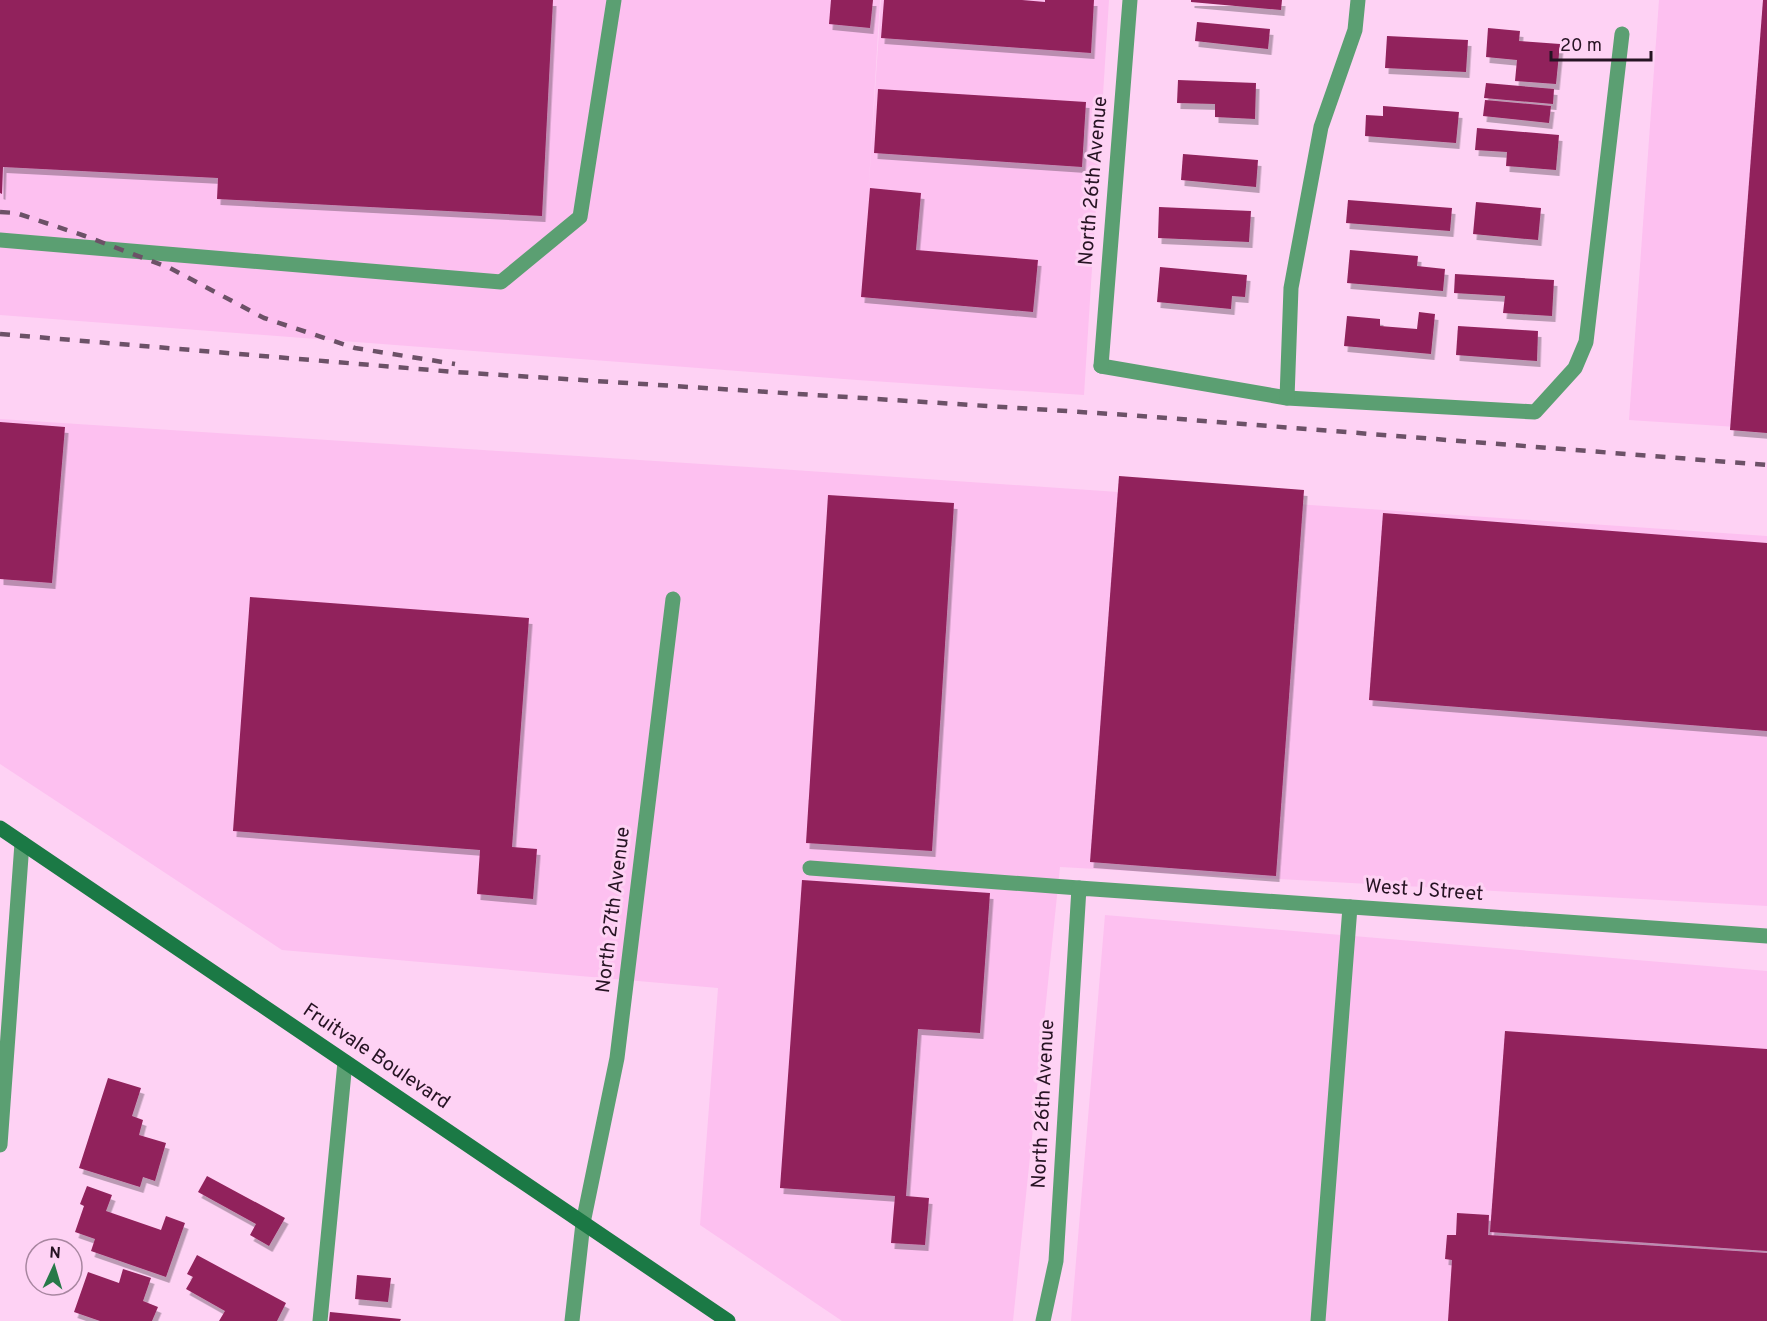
<svg xmlns="http://www.w3.org/2000/svg" width="1767" height="1321" viewBox="0 0 1767 1321" font-family="Overpass,sans-serif">
<style>
.built{fill:#fdc0f0}
.building{fill:#91215b;filter:url(#shadow)}
.lines{fill:none;stroke-linecap:round;stroke-linejoin:round}
.lane{stroke:#5b9f72;stroke-width:15}
.street{stroke:#5b9f72;stroke-width:15}
.secondary{stroke:#1b7945;stroke-width:15}
.rail{stroke:#6c5167;stroke-width:4.5;stroke-dasharray:10 10;stroke-linecap:butt}
.labels{text-anchor:middle;dominant-baseline:central;stroke-width:6;stroke-linejoin:round;paint-order:stroke}
.street-label{font-size:20px;fill:#261323;stroke:#fed2f4}
</style>
<defs>
<filter id="shadow"><feDropShadow dx="3.5" dy="6" stdDeviation="0" flood-color="#0004"/></filter>
</defs>
<rect width="100%" height="100%" fill="#fed2f4"/>
<g class="built">
<polygon points="0,0 880,0 868,198 881,0 1109,0 1084,395 857,380 0,315"/>
<polygon points="1659,0 1767,0 1767,429 1629,420"/>
<polygon points="0,419 764,468 1767,536 1767,906 1060,867 1013,1321 842,1321 700,1225 718,988 282,950 0,764"/>
<polygon points="1105,915 1767,971 1767,1321 1071,1321"/>
</g>
<g class="building">
<polygon points="0,0 553,0 542,216 217,199 218,178 3,167 2,194 0,193"/>
<polygon points="831,0 873,0 870,28 829,24"/>
<polygon points="884,0 1022,0 1045,2 1045,0 1094,0 1091,53 881,38"/>
<polygon points="1191,0 1282,0 1281,10 1191,2"/>
<polygon points="1763,0 1767,0 1767,433 1730,430"/>
<polygon points="1197,22 1270,29 1268,49 1195,41"/>
<polygon points="1488,28 1520,31 1519,41 1560,44 1556,84 1515,81 1517,60 1486,57"/>
<polygon points="1387,36 1468,40 1466,72 1385,68"/>
<polygon points="1178,80 1256,83 1255,119 1215,117 1215,104 1177,103"/>
<polygon points="1486,83 1554,89 1553,104 1484,98"/>
<polygon points="878,89 1086,102 1082,167 874,153"/>
<polygon points="1485,100 1551,106 1549,123 1483,116"/>
<polygon points="1383,106 1459,112 1456,143 1365,136 1366,115 1383,116"/>
<polygon points="1477,128 1559,135 1556,170 1506,166 1507,152 1475,150"/>
<polygon points="1183,154 1258,160 1256,187 1181,180"/>
<polygon points="870,188 921,193 916,250 1038,260 1033,312 861,297"/>
<polygon points="1348,200 1452,208 1450,231 1346,223"/>
<polygon points="1476,202 1541,208 1538,240 1473,234"/>
<polygon points="1159,207 1251,211 1249,242 1158,238"/>
<polygon points="1350,250 1418,256 1417,266 1445,269 1443,291 1347,283"/>
<polygon points="1160,267 1247,275 1245,297 1232,296 1231,309 1157,302"/>
<polygon points="1455,274 1554,280 1552,316 1503,313 1505,296 1454,293"/>
<polygon points="1419,312 1435,314 1431,354 1344,346 1347,316 1380,319 1380,326 1417,329"/>
<polygon points="1458,326 1538,331 1537,361 1456,355"/>
<polygon points="0,422 65,427 52,583 0,579"/>
<polygon points="1119,476 1304,490 1276,876 1090,862"/>
<polygon points="828,495 954,503 932,851 806,843"/>
<polygon points="1383,513 1767,543 1767,731 1369,700"/>
<polygon points="250,597 529,618 512,847 537,849 533,899 477,894 480,850 233,831"/>
<polygon points="802,880 990,893 980,1033 918,1029 906,1196 929,1198 925,1245 891,1243 895,1196 780,1188"/>
<polygon points="1505,1031 1767,1049 1767,1251 1490,1232"/>
<polygon points="108,1078 141,1088 132,1116 143,1120 139,1135 166,1143 155,1181 143,1177 140,1187 79,1168"/>
<polygon points="207,1176 285,1218 269,1246 250,1235 256,1224 198,1192"/>
<polygon points="87,1186 112,1195 106,1211 161,1230 166,1216 185,1223 166,1277 91,1251 95,1239 75,1232 84,1206 80,1204"/>
<polygon points="1457,1213 1489,1215 1488,1235 1767,1253 1767,1321 1448,1321 1452,1260 1445,1259 1447,1235 1456,1235"/>
<polygon points="197,1255 286,1303 277,1321 219,1321 225,1311 186,1289 193,1277 187,1274"/>
<polygon points="123,1269 151,1278 143,1301 158,1307 152,1321 100,1321 74,1312 88,1272 119,1283"/>
<polygon points="357,1275 391,1278 388,1302 355,1299"/>
<polygon points="330,1312 401,1319 400,1321 329,1321"/>
</g>
<g class="lines">
<g class="lane">
<polyline points="0,240 501,282 580,217 614,0"/>
<polyline points="1101,366 1287,398 1535,412 1575,368 1586,342 1622,34"/>
<polyline points="1287,398 1291,288 1321,127 1355,30 1358,0"/>
<polyline points="810,868 1079,888"/>
<polyline points="320,1321 345,1062"/>
<polyline points="572,1321 583,1223 617,1058 673,599"/>
<polyline points="1318,1321 1350,907"/>
</g>
<g class="street">
<polyline points="1101,366 1130,0"/>
<polyline points="0,1145 22,843"/>
<polyline points="1043,1321 1056,1261 1079,888 1767,936"/>
</g>
<polyline class="secondary" points="0,828 728,1321"/>
<g class="rail">
<polyline points="0,212 16,213 85,236 170,268 264,318 355,348 455,364"/>
<polyline points="0,334 455,372 1128,415 1767,465"/>
</g>
</g>
<g class="labels">
<g class="street-label">
<text transform="translate(1094 181) rotate(-85)">North 26th Avenue</text>
<text transform="translate(1424 891) rotate(4)">West J Street</text>
<text transform="translate(614 910) rotate(-83)">North 27th Avenue</text>
<text transform="translate(376 1057) rotate(34)">Fruitvale Boulevard</text>
<text transform="translate(1044 1104) rotate(-87)">North 26th Avenue</text>
</g>
</g>
<g transform="translate(54 1267) rotate(4)"><circle r="28" fill="#fed2f4" stroke="#a886a0" stroke-width="1.5"/>
<path d="M0-4.5L10 22L0 15L-10 22Z" fill="#287949"/>
<text y="-9" font-size="16" font-weight="bold" text-anchor="middle" fill="#261323">N</text>
</g>
<path d="M1551 51v9h100v-9" fill="none" stroke="#261323" stroke-width="3"/>
<text x="1560" y="51" font-size="18" fill="#261323" stroke="#fed2f4" stroke-width="4.5" paint-order="stroke">20 m</text>
</svg>
